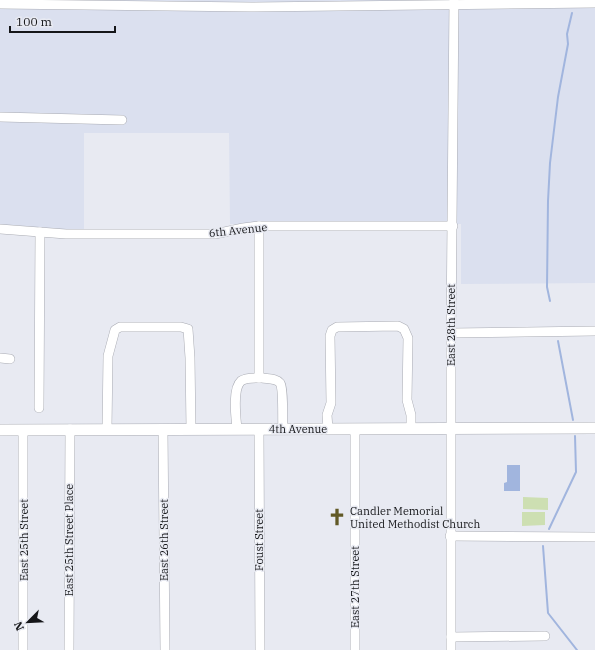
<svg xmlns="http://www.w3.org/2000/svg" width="595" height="650" viewBox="0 0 595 650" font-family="'IBM Plex Serif',serif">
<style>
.built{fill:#dbe0ef}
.green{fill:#cddfb2}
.water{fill:#a1b5de}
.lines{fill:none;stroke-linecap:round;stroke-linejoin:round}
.stream{stroke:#a1b5de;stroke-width:2}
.minor-casing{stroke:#a9abb3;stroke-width:10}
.major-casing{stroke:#a9abb3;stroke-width:12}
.minor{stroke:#fff;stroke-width:9}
.major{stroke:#fff;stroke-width:11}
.labels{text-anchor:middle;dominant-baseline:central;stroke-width:3;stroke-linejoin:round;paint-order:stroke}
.street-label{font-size:11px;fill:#151619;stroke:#e8eaf2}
.poi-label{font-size:11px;fill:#151619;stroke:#e8eaf2;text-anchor:start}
</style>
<rect width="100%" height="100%" fill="#e8eaf2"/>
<polygon class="built" points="0,0 595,0 595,283 461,284 461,224 230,224 229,133 84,133 84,231 50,229 17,225 0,225"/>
<g class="green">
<polygon points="523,497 548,498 548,510 523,509"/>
<polygon points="522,512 545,512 545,525 522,526"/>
</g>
<polygon class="water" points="507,465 520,465 520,491 504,491 504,483 507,482"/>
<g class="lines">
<g class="stream">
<polyline points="550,301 547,287 548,201 550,163 558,97 568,44 567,34 572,13"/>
<polyline points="558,341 573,420"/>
<polyline points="549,529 576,472 575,436"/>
<polyline points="543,546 548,613 577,650"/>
</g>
<g class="minor-casing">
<g id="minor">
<polyline points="0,4 251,7 595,3"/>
<polyline points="0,117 122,120"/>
<polyline points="0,229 66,234 215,234 243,228 259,226 453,226"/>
<polyline points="451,333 595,331"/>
<polyline points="0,358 10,359"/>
<polyline points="259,378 259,226"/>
<polyline points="39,408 40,232"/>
<polyline points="107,429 108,356 115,330 120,327 181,327 188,329 190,358 191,429"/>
<polyline points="163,429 165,650"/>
<path d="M237,429c-1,-11 -5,-40 4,-48 5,-4 16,-3 21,-3 6,1 14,0 18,5 4,6 2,38 3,46"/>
<polyline points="259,429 260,650"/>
<polyline points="328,429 327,415 331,403 330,336 332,330 337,327 398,326 404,329 408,338 407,400 411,415 411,429"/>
<polyline points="355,429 355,650"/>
<polyline points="23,430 23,650"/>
<polyline points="450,536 595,537"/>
<polyline points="451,637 545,636"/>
<polyline points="69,650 70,429"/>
<polyline points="451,650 451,333 454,0"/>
</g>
</g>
<g class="major-casing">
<polyline id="major" points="0,430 595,428"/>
</g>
<use href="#minor" class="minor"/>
<use href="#major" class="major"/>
</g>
<defs>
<g id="church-bare" transform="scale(1.38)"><path d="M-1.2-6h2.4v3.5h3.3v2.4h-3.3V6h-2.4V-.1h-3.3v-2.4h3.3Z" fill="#615926" stroke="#e8eaf2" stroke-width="2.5" paint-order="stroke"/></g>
</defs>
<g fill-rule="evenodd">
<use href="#church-bare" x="337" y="517"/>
</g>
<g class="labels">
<g class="street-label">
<text transform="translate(238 230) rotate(-6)">6th Avenue</text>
<text transform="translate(451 325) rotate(-90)">East 28th Street</text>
<text x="298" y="429">4th Avenue</text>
<text transform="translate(24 540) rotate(-90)">East 25th Street</text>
<text transform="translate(69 540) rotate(-90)">East 25th Street Place</text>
<text transform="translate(164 540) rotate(-90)">East 26th Street</text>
<text transform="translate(259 540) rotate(-90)">Foust Street</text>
<text transform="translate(355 587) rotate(-90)">East 27th Street</text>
</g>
<g class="poi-label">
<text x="350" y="511">Candler Memorial<tspan x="350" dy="13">United Methodist Church</tspan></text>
</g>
</g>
<g transform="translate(28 622) rotate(246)" stroke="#e8eaf2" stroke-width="3" paint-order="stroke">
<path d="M0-3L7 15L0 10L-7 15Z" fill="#151619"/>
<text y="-6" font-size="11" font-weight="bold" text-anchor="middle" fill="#151619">N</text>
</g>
<path d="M10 26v6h105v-6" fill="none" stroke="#151619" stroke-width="2"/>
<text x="16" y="26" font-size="12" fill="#151619" stroke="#e8eaf2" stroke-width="3" paint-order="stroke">100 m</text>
</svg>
